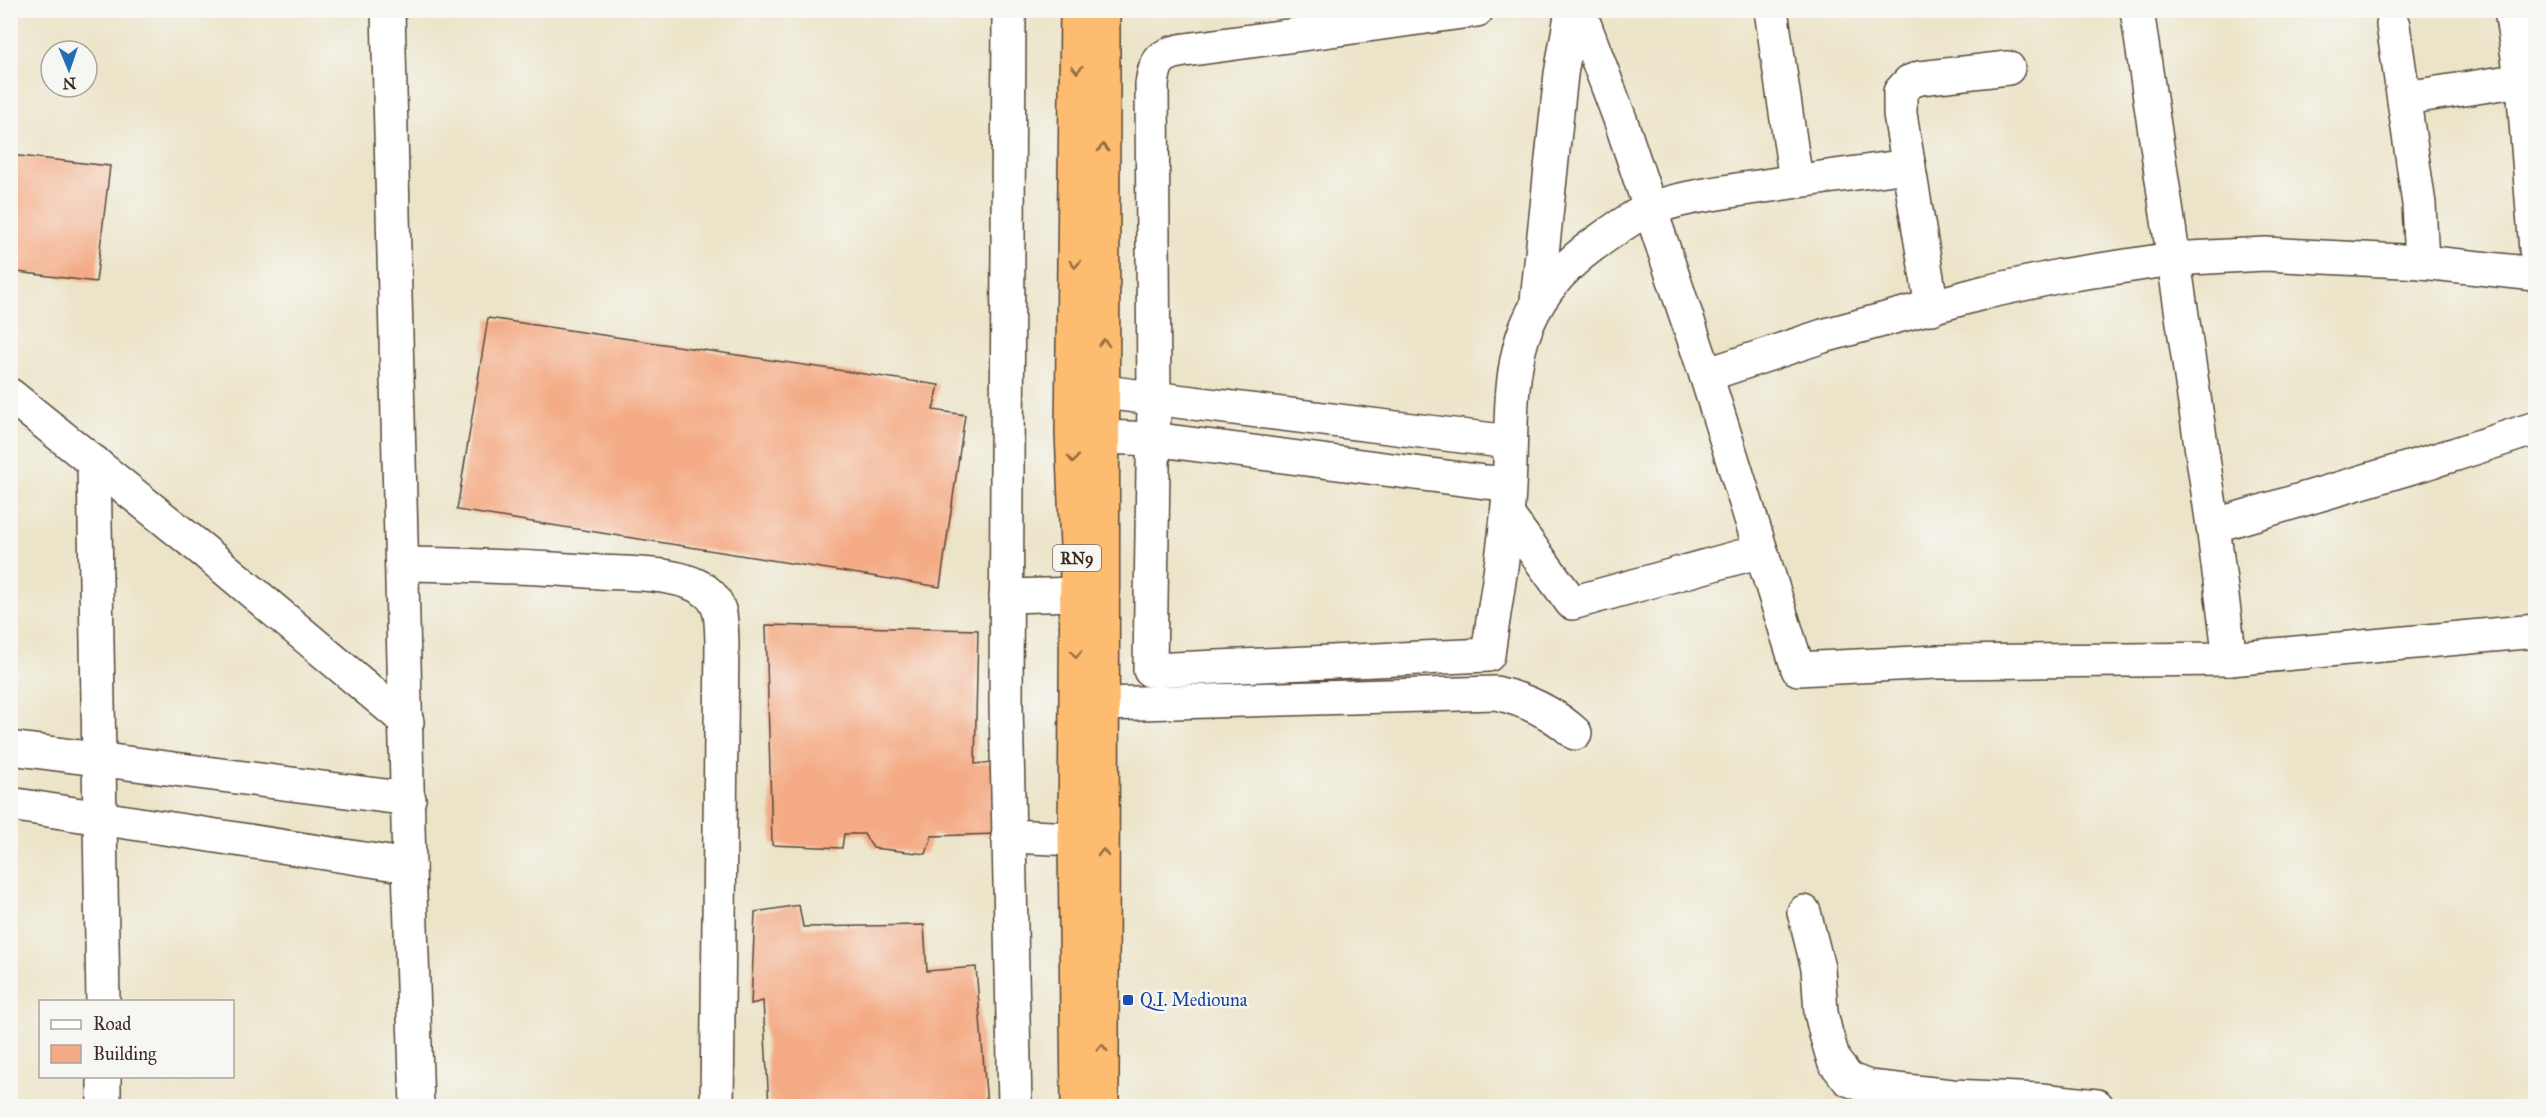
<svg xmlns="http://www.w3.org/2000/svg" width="2546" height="1117" viewBox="0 0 2546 1117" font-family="'IM FELL Great Primer',serif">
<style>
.building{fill:#f4ab85}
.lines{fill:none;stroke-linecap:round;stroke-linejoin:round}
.minor-casing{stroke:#564638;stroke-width:36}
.highway-casing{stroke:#564638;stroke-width:36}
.minor{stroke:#fff;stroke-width:33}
.highway{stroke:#febc70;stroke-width:33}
.oneway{stroke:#936c43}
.transit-dot{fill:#1a4fb4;stroke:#f6f6f2;stroke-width:2}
.labels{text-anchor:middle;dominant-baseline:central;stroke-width:5;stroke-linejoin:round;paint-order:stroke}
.shield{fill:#f6f6f2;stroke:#73675e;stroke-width:1.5}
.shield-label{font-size:16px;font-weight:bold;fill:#3b2a1e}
.transit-label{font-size:18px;fill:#164399;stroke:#f6f6f2;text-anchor:start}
</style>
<rect width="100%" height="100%" fill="#f6f6f2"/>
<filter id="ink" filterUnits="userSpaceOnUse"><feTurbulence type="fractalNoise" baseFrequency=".0167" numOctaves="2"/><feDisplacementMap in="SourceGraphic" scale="12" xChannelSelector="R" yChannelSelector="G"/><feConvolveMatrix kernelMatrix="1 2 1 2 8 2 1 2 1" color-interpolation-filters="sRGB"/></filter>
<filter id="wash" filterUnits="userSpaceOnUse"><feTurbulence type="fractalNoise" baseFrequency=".008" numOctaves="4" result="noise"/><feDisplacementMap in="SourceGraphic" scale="24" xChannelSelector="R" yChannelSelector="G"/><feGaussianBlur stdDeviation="1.35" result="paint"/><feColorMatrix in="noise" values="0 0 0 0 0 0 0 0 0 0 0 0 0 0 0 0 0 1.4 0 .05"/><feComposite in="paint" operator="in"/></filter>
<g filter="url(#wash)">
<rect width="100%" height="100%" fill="#ece4c8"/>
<g id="blocks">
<g class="building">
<polygon points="10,155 110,166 96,282 10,271"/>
<polygon points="488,318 939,385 933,410 965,415 940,587 457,510"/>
<polygon points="766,625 978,630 975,764 993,762 996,834 932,836 926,854 873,848 864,834 844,834 842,848 772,845"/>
<polygon points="799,905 803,927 924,925 927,971 976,967 987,1106 769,1106 763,1001 751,1004 755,912"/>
</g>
</g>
</g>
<g filter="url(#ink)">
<use href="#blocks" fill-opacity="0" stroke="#564638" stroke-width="1.5"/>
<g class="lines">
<g class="minor-casing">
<g id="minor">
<polyline points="388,10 409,866 417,1106"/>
<polyline points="1009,10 1006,704 1015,1106"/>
<path d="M1477,10l-292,40c-25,4 -30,11 -33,35l2,315 -4,270 338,-15c6,-46 15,-92 19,-139 11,-109 -17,-196 86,-271 17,-12 38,-28 57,-36 29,-11 63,-15 93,-20 56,-8 111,-16 166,-23"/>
<polyline points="1579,10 1620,119 1706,375 1798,669 1936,662 2230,659 2536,631"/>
<polyline points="1771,10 1796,181"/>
<polyline points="2137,10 2213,526 2230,659"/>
<polyline points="2511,10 2524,97 2536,250"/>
<polyline points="2393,25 2419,204 2422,262"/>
<polyline points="2405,98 2522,80"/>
<polyline points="1537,301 1561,74 1572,10"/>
<polyline points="1932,308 1900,114 1900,92 1909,82 1920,78 2008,68"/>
<polyline points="1706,375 1823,336 1986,292 2060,276 2172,259 2265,254 2422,262 2536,274"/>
<polyline points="1104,392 1510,442"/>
<polyline points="10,395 205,552 407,722"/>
<polyline points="1104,437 1152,439 1485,482 1501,483 1509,478"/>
<polyline points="94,462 103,1002"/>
<polyline points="1508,516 1572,603 1761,551"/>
<polyline points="2213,526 2456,454 2536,428"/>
<path d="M403,564c66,1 131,3 197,8 31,2 83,0 107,20 16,13 14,31 15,50l-5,464"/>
<polyline points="1006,596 1077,594"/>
<path d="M1104,704l392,-11c30,7 56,19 79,40"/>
<polyline points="10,748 409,799"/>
<polyline points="10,804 409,866"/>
<polyline points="1008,836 1075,839"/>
<polyline points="1804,912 1818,968 1821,1013 1826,1034 1834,1061 1848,1079 1869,1087 1952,1096 2041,1100 2097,1106"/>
<polyline points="104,1076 104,1106"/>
</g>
</g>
<g class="highway-casing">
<g id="highway">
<polyline points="1077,10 1072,433 1077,546 1075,839 1078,1106"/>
<polyline points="1102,1106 1103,10"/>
</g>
</g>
<use href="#minor" class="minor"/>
<use href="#highway" class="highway"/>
</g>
<defs><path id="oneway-chevron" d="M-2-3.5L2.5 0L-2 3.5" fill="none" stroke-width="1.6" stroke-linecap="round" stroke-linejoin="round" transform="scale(1.5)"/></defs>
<g class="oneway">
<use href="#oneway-chevron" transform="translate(1077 69) rotate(90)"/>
<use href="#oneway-chevron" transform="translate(1103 148) rotate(-90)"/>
<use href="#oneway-chevron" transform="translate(1075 264) rotate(91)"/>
<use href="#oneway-chevron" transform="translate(1104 343) rotate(-90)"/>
<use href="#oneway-chevron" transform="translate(1073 459) rotate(88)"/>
<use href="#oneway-chevron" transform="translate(1076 654) rotate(90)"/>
<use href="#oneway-chevron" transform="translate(1103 853) rotate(-90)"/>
<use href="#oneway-chevron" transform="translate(1102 1048) rotate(-90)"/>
</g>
</g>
<rect class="transit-dot" x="1122" y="994" width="12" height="12" rx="3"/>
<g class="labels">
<rect class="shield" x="1053" y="545" width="48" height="26" rx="4.5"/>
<g class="shield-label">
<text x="1077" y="558">RN9</text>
</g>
<g class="transit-label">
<text x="1140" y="1000">Q.I. Mediouna</text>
</g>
</g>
<rect width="2546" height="1117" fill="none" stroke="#f6f6f2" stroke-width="36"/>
<rect x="39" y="1000" width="195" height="78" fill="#f6f6f2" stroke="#aba49d" stroke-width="1.5"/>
<rect x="51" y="1020" width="30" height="9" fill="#ffffff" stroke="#aba49d" stroke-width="1.5"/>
<text x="93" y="1030" font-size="18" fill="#3b2a1e">Road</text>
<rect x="51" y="1045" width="30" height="18" fill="#f4ab85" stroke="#aba49d" stroke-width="1.5"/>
<text x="93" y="1060" font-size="18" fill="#3b2a1e">Building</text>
<g transform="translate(69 69) rotate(178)"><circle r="28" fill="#f6f6f2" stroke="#aba49d" stroke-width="1.5"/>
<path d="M0-4.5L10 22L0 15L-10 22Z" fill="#1f6fb2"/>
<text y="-9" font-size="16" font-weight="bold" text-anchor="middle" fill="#3b2a1e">N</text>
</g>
</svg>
